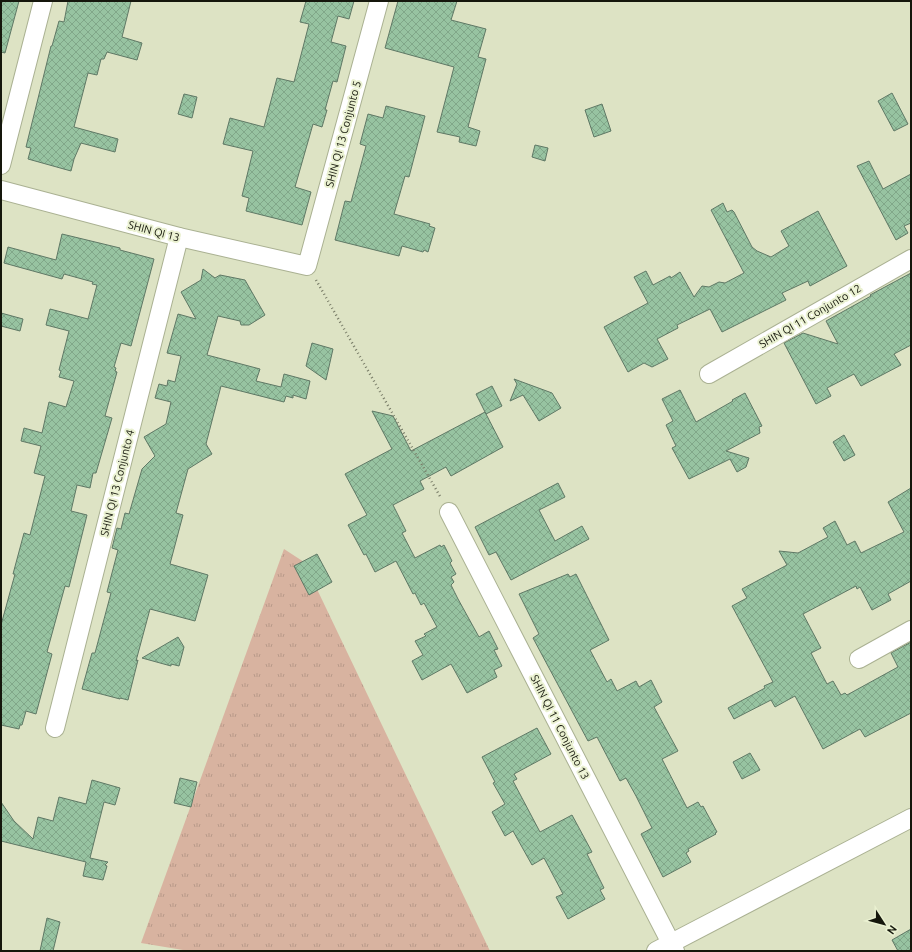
<svg xmlns="http://www.w3.org/2000/svg" width="912" height="952" viewBox="0 0 912 952" font-family="Ubuntu,sans-serif">
<style>
.grass{fill:url(#grass-tufts)}
.building{fill:url(#building-cross-hatch);stroke:#5f7865}
.lines{fill:none;stroke-linecap:round;stroke-linejoin:round}
.minor-casing{stroke:#aab192;stroke-width:20}
.path{stroke:#797d68;stroke-width:2.5;stroke-dasharray:1 3;stroke-linecap:butt}
.minor{stroke:#fff;stroke-width:18}
.labels{text-anchor:middle;dominant-baseline:central;stroke-width:4;stroke-linejoin:round;paint-order:stroke}
.street-label{font-size:11px;fill:#15170c;stroke:#eaf1d1}
</style>
<defs>
<pattern id="grass-tufts" width="24" height="20" patternUnits="userSpaceOnUse"><rect width="24" height="20" fill="#d8b3a0"/><path d="M3 7l-1-3M5 7V3M7 7l1-3M15 17l-1-3M17 17v-4M19 17l1-3" fill="none" stroke="#b89989"/></pattern>
<pattern id="building-cross-hatch" width="8" height="8" patternUnits="userSpaceOnUse"><rect width="8" height="8" fill="#97c3a1"/><path d="M0 0l8 8M0 8l8-8" fill="none" stroke="#81a789"/></pattern>
</defs>
<rect width="100%" height="100%" fill="#dde3c4"/>
<polygon class="grass" points="284,549 304,562 490,951 189,951 141,943"/>
<g class="building">
<polygon points="1,1 19,1 5,53 1,52"/>
<polygon points="68,1 131,1 122,37 142,43 137,60 107,52 104,59 101,59 97,75 88,73 74,127 118,139 115,152 81,143 74,159 71,171 28,159 31,148 26,147 51,46 52,46 59,21 64,22"/>
<polygon points="306,1 354,1 349,19 338,16 331,42 346,46 337,82 333,81 325,110 327,110 322,127 313,124 295,187 311,192 302,225 246,211 249,198 242,196 253,151 223,144 230,118 264,127 277,78 294,82 309,24 300,22"/>
<polygon points="398,1 457,1 451,20 486,29 478,57 486,59 468,127 480,131 476,146 459,142 460,137 437,132 454,67 385,48"/>
<polygon points="892,93 908,124 894,131 878,101"/>
<polygon points="184,94 197,97 192,118 178,114"/>
<polygon points="602,104 611,131 594,137 585,110"/>
<polygon points="386,106 425,116 409,177 405,176 394,214 430,224 429,226 435,228 428,252 424,250 423,252 402,246 399,256 335,240 345,201 351,202 366,146 360,144 368,114 383,118"/>
<polygon points="535,145 548,148 545,161 532,157"/>
<polygon points="869,161 883,189 911,174 911,223 904,226 908,233 896,240 857,166"/>
<polygon points="723,203 727,212 732,210 734,212 752,247 757,251 771,257 789,246 781,231 818,211 847,266 810,286 808,281 782,293 786,300 722,332 710,309 677,325 678,328 657,339 668,359 652,367 644,363 628,372 604,327 648,303 634,277 646,271 653,285 670,276 671,278 680,272 694,297 702,286 709,287 719,282 725,283 744,273 711,210"/>
<polygon points="62,234 120,248 120,250 154,259 131,346 121,343 114,367 116,368 115,371 117,372 105,416 112,418 96,473 93,473 90,488 77,485 71,511 87,515 69,587 65,586 47,652 52,654 36,714 26,711 22,725 20,725 19,729 1,725 1,625 15,574 13,574 24,533 30,535 45,476 34,473 41,446 21,441 24,428 42,433 49,402 66,407 74,381 59,377 61,371 59,370 69,331 46,325 50,309 88,319 97,285 92,284 93,282 64,274 62,279 4,263 8,247 56,260"/>
<polygon points="203,269 215,278 220,275 245,280 265,315 249,325 241,325 240,321 218,316 207,355 260,369 256,381 281,387 284,374 310,381 306,399 293,395 293,398 286,396 284,402 221,386 206,444 212,454 188,469 176,513 183,515 170,564 208,575 195,621 150,609 136,661 138,660 128,700 120,698 120,699 82,689 92,653 95,653 111,593 107,592 118,550 112,548 117,528 121,529 125,513 129,514 142,469 155,456 144,437 166,424 171,402 155,398 159,384 167,386 168,380 175,382 181,356 167,353 178,314 196,319 181,292 201,280"/>
<polygon points="911,273 911,345 894,354 901,365 861,386 854,374 827,388 831,396 816,404 784,343 803,333 838,344 826,321 871,296 870,295"/>
<polygon points="1,313 23,319 20,331 1,326"/>
<polygon points="312,343 333,349 326,380 306,366"/>
<polygon points="514,379 552,393 561,408 539,421 523,395 510,401 517,384"/>
<polygon points="492,386 502,406 486,414 476,394"/>
<polygon points="680,390 696,422 733,401 732,400 745,393 762,426 759,427 760,433 726,451 749,458 746,467 737,472 730,459 689,479 672,448 676,446 666,425 673,421 662,399"/>
<polygon points="372,411 393,416 411,451 485,412 503,447 451,476 446,467 420,481 424,489 393,505 406,531 402,533 415,558 440,545 441,547 444,545 452,561 450,563 456,574 451,577 454,582 451,585 458,599 479,637 489,631 498,649 494,650 502,666 494,670 497,677 467,693 451,664 422,680 412,661 423,655 415,641 426,636 424,634 437,627 424,603 421,605 415,593 413,594 396,561 375,572 366,554 364,555 348,525 367,515 345,474 392,449"/>
<polygon points="844,435 855,455 844,461 833,442"/>
<polygon points="558,483 565,497 539,510 555,541 582,526 589,539 511,580 496,552 489,555 475,527"/>
<polygon points="911,488 911,581 888,594 891,600 872,610 860,587 857,589 856,586 803,614 821,648 811,653 827,684 833,681 841,695 845,693 847,695 898,667 891,653 911,642 911,713 865,737 860,729 823,749 795,696 775,707 771,700 734,719 728,708 765,688 764,686 773,682 732,606 747,598 742,589 787,565 779,551 798,553 828,537 823,528 835,521 847,545 855,541 861,553 904,532 888,502"/>
<polygon points="317,554 332,582 309,595 294,566"/>
<polygon points="568,574 570,577 576,574 609,640 590,650 607,682 611,679 617,691 636,681 639,687 651,680 662,702 654,707 678,751 662,759 687,808 698,802 701,807 703,806 717,832 715,833 716,834 688,849 689,851 686,853 691,862 663,877 641,834 652,828 636,796 626,778 620,781 597,737 588,741 533,638 539,634 519,594"/>
<polygon points="178,637 184,647 179,666 171,664 171,666 142,658"/>
<polygon points="537,728 551,754 514,774 517,779 513,781 540,832 572,815 592,852 587,854 604,888 600,890 605,899 568,919 556,897 563,894 544,858 532,865 513,831 505,836 492,812 505,804 493,783 495,782 482,757"/>
<polygon points="750,753 760,770 742,779 733,762"/>
<polygon points="180,778 197,782 191,807 174,803"/>
<polygon points="92,780 120,788 115,805 104,802 90,858 108,862 105,865 107,866 103,880 83,876 86,862 1,841 1,802 14,821 33,839 38,817 53,821 59,797 86,804"/>
<polygon points="47,918 60,922 53,951 40,951"/>
<polygon points="911,929 911,951 898,951 892,940"/>
</g>
<g class="lines">
<g class="minor-casing">
<g id="minor">
<polyline points="1,165 43,1"/>
<polyline points="1,190 179,237 307,266 379,1"/>
<polyline points="709,374 911,259"/>
<polyline points="449,512 675,951"/>
<polyline points="859,659 911,630"/>
<polyline points="55,728 179,237"/>
<polyline points="656,951 911,818"/>
</g>
</g>
<polyline class="path" points="316,280 441,498"/>
<use href="#minor" class="minor"/>
</g>
<g class="labels">
<g class="street-label">
<text transform="translate(343 134) rotate(-75)">SHIN QI 13 Conjunto 5</text>
<text transform="translate(154 231) rotate(15)">SHIN QI 13</text>
<text transform="translate(810 316) rotate(-30)">SHIN QI 11 Conjunto 12</text>
<text transform="translate(117 483) rotate(-76)">SHIN QI 13 Conjunto 4</text>
<text transform="translate(560 727) rotate(63)">SHIN QI 11 Conjunto 13</text>
</g>
</g>
<rect width="912" height="952" fill="none" stroke="#15170c" stroke-width="4"/>
<g transform="translate(884 924) rotate(126)" stroke="#eaf1d1" stroke-width="3" paint-order="stroke">
<path d="M0-3L7 15L0 10L-7 15Z" fill="#15170c"/>
<text y="-6" font-size="11" font-weight="bold" text-anchor="middle" fill="#15170c">N</text>
</g>
</svg>
